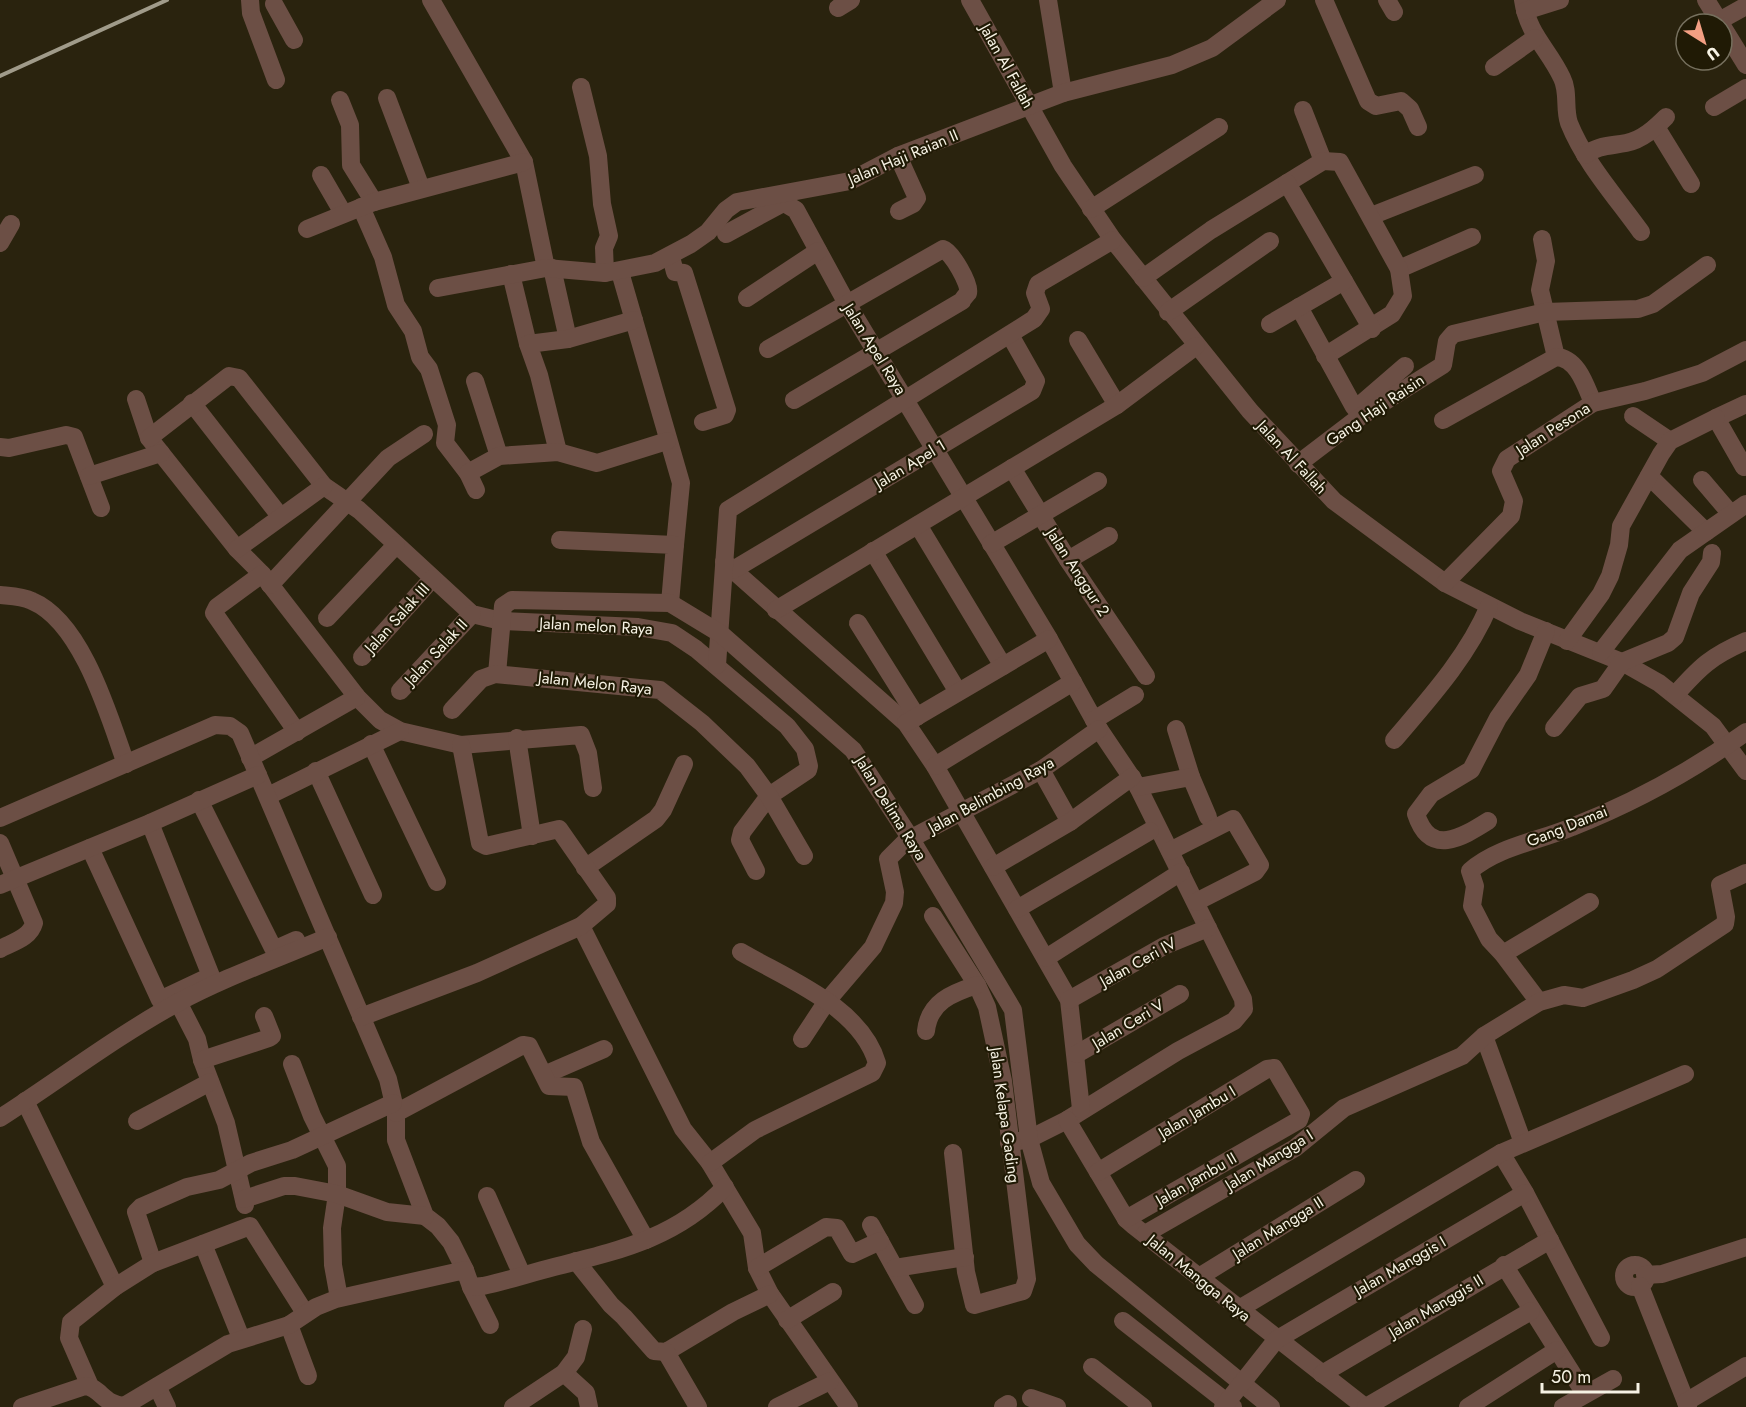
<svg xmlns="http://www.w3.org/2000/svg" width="1746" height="1407" viewBox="0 0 1746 1407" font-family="Jost,sans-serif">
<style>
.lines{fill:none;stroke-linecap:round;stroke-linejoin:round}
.minor{stroke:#6c4f45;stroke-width:18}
.rail{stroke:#a09b8a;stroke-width:4}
.labels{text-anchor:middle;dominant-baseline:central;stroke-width:4.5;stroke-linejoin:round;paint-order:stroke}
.street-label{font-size:16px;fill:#f6f2e4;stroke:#201a05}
</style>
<rect width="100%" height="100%" fill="#2a230e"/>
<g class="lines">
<g class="minor">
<polyline points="250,0 251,13 276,80"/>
<polyline points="431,0 524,162 546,268"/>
<polyline points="970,0 1063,166 1113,240 1250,411 1334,501 1445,583 1520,621 1622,662 1659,683 1713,726 1746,771"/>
<polyline points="1048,0 1063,93"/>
<polyline points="1324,0 1368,101 1376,106 1401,101 1410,109 1418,127"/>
<polyline points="1387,0 1394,12"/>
<path d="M1523,0c5,35 25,48 39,78 7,14 2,30 7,45 16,40 47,74 72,109"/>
<polyline points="1706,0 1721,24"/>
<polyline points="274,4 294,40"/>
<polyline points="838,8 851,0"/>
<polyline points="1525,11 1560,0"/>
<polyline points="1719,21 1746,6"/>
<polyline points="1722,26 1746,65"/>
<polyline points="1494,67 1535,38"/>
<polyline points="581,87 598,156 602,204 609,236 604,248 605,273"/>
<polyline points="387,98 421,188"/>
<polyline points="340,100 350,125 351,165 374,202"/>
<polyline points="1714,107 1746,88"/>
<polyline points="1303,110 1323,161"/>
<polyline points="1656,127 1691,184"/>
<path d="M1585,155c13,-10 26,-9 41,-12 16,-3 29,-15 40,-26"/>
<polyline points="898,156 917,198 913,204 899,211"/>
<polyline points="321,175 343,213"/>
<polyline points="361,207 383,257 396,305 413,331 420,357 429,369 447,425 445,443 468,473"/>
<polyline points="1091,209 1219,127"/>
<polyline points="1371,216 1475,175"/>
<polyline points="307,229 374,202 524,162"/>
<polyline points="726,234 781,204 786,204 796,210 846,302 1049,639 1099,729 1138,787 1243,999 1244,1009 1234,1021 1178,1051 1067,1120 1029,1139 1009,1143"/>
<polyline points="1542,239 1546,261 1540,290 1556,357"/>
<polyline points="0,243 11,224"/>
<polyline points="671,257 675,272 684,273 727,410 725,415 703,422"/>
<polyline points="552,268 568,339"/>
<polyline points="1399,269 1472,237"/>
<polyline points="620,272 681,483 675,545"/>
<polyline points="511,274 528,344"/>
<polyline points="1143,278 1211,230 1323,161 1340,162 1399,269 1403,296 1392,314 1325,356"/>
<polyline points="1344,281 1372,329"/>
<polyline points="438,288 546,268 605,273 655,263 691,244 708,232 726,210 737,202 850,181 898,156 1063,93 1172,65 1212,48 1277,0"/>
<polyline points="747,298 818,251"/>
<polyline points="1299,307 1354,407 1361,404 1405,366"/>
<polyline points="1168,312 1270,241"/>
<polyline points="1270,324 1344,281 1287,183"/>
<polyline points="1078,340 1117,405"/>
<path d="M768,349l175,-100c8,2 28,36 25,44 -1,1 -6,7 -6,8l-168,99"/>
<polyline points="475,381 499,456"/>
<polyline points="136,399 149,438 237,549 262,574 357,697 380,720 400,731 461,745 581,735 588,753 593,788"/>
<polyline points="192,403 280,516"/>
<polyline points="1633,416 1670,441"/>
<path d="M1443,420l113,-63c22,1 30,30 37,46"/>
<polyline points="149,438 229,376 239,378 324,486 359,510 472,614 501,621 638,627 672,633 696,649 787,726 805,749 809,766 808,770 769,796 742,832 740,840 756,871"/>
<polyline points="0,447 9,448 66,435 74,437 101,508"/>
<polyline points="558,452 539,375 528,344 568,339 634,320"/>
<polyline points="1298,464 1357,419 1443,365 1447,341 1453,334 1545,312 1638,309 1653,304 1707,265"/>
<polyline points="1744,467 1716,418 1746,404"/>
<polyline points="1012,468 1068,560 1146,676"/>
<polyline points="89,476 161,453"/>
<polyline points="1649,476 1706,532"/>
<polyline points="1702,480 1731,514"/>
<polyline points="476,490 468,473 499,456 558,452 597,463 667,441"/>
<polyline points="918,525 1003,666"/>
<polyline points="560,540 675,545 670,603"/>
<polyline points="991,544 1098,481"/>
<polyline points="237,549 324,486"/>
<polyline points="873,551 958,692"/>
<polyline points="1068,560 1109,536"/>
<polyline points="724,562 906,723 935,766 1069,1000 1081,1109"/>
<polyline points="733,570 1032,391 1036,381 1010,335"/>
<polyline points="262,574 217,607 214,613 297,732"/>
<polyline points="1445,583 1511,516 1514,501 1501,471 1507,459 1593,403 1645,391 1702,373 1746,350"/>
<polyline points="270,585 388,458 424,434"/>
<path d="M0,595c10,1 22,1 32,6 50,21 77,115 94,163"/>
<polyline points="776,610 1117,405 1196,346"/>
<polyline points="327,618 396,545"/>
<polyline points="858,623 917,717"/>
<polyline points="1567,641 1601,594 1610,576 1619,545 1621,526 1661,454 1670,441 1716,418"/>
<polyline points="1601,652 1680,550 1746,504"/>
<polyline points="362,657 432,579"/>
<polyline points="717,665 728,510 1034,319 1041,309 1035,293 1038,284 1113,240"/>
<polyline points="497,674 503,606 512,600 670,603 721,634 853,750 911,839 1013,1010 1029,1139 1041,1183 1077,1244 1096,1264 1271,1407"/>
<polyline points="400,691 472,614"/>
<path d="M1675,695c25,-28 36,-39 71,-54"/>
<polyline points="452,710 481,679 495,674 660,690 702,723 747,766 769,796 804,856"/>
<polyline points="1094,720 1135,695"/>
<polyline points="906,723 1049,639"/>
<polyline points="1554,728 1580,696 1603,689 1622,662 1668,643 1675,637 1691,593 1711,562 1712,553"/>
<polyline points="1176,729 1191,777"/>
<polyline points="517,738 532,836"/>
<path d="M1394,740c35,-41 74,-84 95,-134"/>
<polyline points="371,744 437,882"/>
<polyline points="250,758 357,697"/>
<polyline points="935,766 1073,682"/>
<polyline points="1041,770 1070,822"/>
<polyline points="316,771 373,895"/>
<polyline points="1138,787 1191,777 1208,817"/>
<polyline points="268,796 400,731"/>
<polyline points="199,800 273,948 278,948 296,940"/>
<polyline points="0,818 215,725 230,726 240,733 388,1079 396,1113 396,1140 425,1216 438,1226 451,1242 465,1270"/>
<path d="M1488,821c-27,17 -58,36 -72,-7l15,-20 40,-24 27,-52 30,-43 18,-44"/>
<path d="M0,843l34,80c-4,15 -21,19 -34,26"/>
<polyline points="90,848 160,1000 211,976 150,823"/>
<polyline points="1170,851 1233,819 1260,865 1255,872 1196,902"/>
<polyline points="993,867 1070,822 1132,777"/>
<polyline points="585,868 656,819 663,810 684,764"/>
<polyline points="0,885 150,823 258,775"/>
<polyline points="1017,909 1150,831"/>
<polyline points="933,916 977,985 987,1007 1003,1081 1027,1279 1023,1291 974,1305 966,1272 953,1153"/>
<polyline points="581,926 683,1129 710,1163 752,1233 757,1268 770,1294 849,1407"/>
<polyline points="1503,954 1590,902"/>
<polyline points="1046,958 1181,872"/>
<polyline points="1069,1000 1164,946 1208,928"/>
<polyline points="178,1002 197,1039 202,1060 226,1123 245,1205"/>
<path d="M1539,1002l-36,-48 -14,-15 -17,-33 3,-20 -5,-15c27,-24 69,-30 102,-44 61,-24 121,-57 174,-95"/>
<polyline points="361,1017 477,973 581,926 607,904 607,898 559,829 486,846 480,843 461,745"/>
<path d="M926,1031c3,-29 26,-38 51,-46"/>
<polyline points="1484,1036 1523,1143"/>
<polyline points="802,1039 827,1001 873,947 894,903 895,892 888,859 906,841 1041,770 1099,729"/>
<polyline points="1077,1054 1180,994"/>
<polyline points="202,1060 269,1038 272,1036 264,1016"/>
<polyline points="292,1064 312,1116 337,1166 337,1194 332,1228 333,1265 339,1298"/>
<polyline points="544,1075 604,1049"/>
<polyline points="25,1101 115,1287"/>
<polyline points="396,1113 523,1045 529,1046 549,1086 574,1087 591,1142 646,1240"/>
<path d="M0,1118c59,-38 115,-81 177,-115 48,-26 100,-44 151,-66"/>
<polyline points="1067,1120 1126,1219 1134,1226 1365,1407"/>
<polyline points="137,1121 210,1082"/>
<polyline points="1501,1153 1525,1193 1601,1338"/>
<path d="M710,1163l45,-33 117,-57 5,-10c-16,-56 -90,-84 -136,-111"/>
<polyline points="1098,1172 1267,1069 1274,1068 1301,1114 1299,1120 1126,1219"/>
<polyline points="487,1196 522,1275"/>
<polyline points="244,1199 284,1186 295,1186 337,1194 387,1212 425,1216"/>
<polyline points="871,1225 915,1305"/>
<polyline points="1145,1234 1295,1148 1344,1108 1462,1056 1484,1036 1539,1002 1564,995 1583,998 1633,980 1657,969 1725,924 1726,917 1720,885 1746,873"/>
<polyline points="203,1244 241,1338"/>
<polyline points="576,1261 611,1305 624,1317 654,1351 666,1352 733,1312 770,1294"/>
<polyline points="153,1263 136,1212 141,1207 187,1187 219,1180 251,1163 292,1150 393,1103"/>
<polyline points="1504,1265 1585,1394"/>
<circle cx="1635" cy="1276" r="11"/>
<polyline points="757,1268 826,1227 837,1228 852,1254 880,1241"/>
<polyline points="895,1268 965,1257"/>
<polyline points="1645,1275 1662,1274 1746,1247"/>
<polyline points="1199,1277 1356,1180"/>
<polyline points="1640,1286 1688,1407"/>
<polyline points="471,1287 490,1325"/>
<polyline points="1239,1309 1501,1153 1685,1074"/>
<polyline points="787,1320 833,1292"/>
<polyline points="1123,1321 1233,1407"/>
<polyline points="289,1325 308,1376"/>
<polyline points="666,1352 698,1407"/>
<polyline points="1092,1367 1143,1407"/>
<polyline points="564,1373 586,1393 589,1407"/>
<polyline points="1322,1374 1550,1240"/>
<polyline points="90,1386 69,1338 71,1322 115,1287 153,1263 250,1226 305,1313"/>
<polyline points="158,1388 167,1407"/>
<polyline points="1031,1398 1057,1407"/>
<polyline points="1686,1402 1746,1366"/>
<path d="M22,1407l63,-21c15,1 19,19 39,20l104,-62 61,-19 27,-18 20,-8 129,-29 6,17 12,-1c24,-5 47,-13 71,-19 67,-17 122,-29 171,-80"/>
<polyline points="513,1407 564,1373 576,1357 583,1329"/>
<polyline points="777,1407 830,1381"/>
<polyline points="1003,1407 1008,1404"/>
<polyline points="1223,1407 1276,1340 1525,1193"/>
<polyline points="1366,1407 1531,1311"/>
<polyline points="1468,1407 1557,1350"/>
<polyline points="1563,1407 1613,1379"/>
</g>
<polyline class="rail" points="0,76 167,0"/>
</g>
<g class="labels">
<g class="street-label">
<text transform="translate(1007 66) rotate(61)">Jalan Al Fallah</text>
<text transform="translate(903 157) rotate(-23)">Jalan Haji Raian II</text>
<text transform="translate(875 349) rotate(58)">Jalan Apel Raya</text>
<text transform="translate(1375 410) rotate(-34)">Gang Haji Raisin</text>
<text transform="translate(1553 429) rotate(-33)">Jalan Pesona</text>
<text transform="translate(1292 457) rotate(47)">Jalan Al Fallah</text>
<text transform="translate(910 464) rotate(-31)">Jalan Apel 1</text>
<text transform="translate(1078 572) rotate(57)">Jalan Anggur 2</text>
<text transform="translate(397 618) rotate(-48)">Jalan Salak III</text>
<text transform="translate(596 626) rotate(3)">Jalan melon Raya</text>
<text transform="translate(436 652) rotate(-47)">Jalan Salak II</text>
<text transform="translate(595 683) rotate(6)">Jalan Melon Raya</text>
<text transform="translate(991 795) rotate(-29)">Jalan Belimbing Raya</text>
<text transform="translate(891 808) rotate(58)">Jalan Delima Raya</text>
<text transform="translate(1567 826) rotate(-22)">Gang Damai</text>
<text transform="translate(1138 962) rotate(-29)">Jalan Ceri IV</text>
<text transform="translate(1128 1024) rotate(-31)">Jalan Ceri V</text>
<text transform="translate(1197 1112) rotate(-31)">Jalan Jambu I</text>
<text transform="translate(1005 1115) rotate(82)">Jalan Kelapa Gading</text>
<text transform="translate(1269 1160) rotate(-32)">Jalan Mangga I</text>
<text transform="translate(1196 1179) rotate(-30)">Jalan Jambu II</text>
<text transform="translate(1278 1228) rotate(-32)">Jalan Mangga II</text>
<text transform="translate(1400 1266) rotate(-30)">Jalan Manggis I</text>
<text transform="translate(1199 1278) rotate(39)">Jalan Mangga Raya</text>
<text transform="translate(1436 1306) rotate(-31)">Jalan Manggis II</text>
</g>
</g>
<g transform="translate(1704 42) rotate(143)"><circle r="28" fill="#201a05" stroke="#76705e" stroke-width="1.5"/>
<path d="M0-4.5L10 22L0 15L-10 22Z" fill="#f39f83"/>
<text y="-9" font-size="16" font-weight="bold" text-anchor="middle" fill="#f6f2e4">U</text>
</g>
<path d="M1542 1383v9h96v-9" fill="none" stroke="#f6f2e4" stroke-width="3"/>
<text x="1551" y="1383" font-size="18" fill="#f6f2e4" stroke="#201a05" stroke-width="4.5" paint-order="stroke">50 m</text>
</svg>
